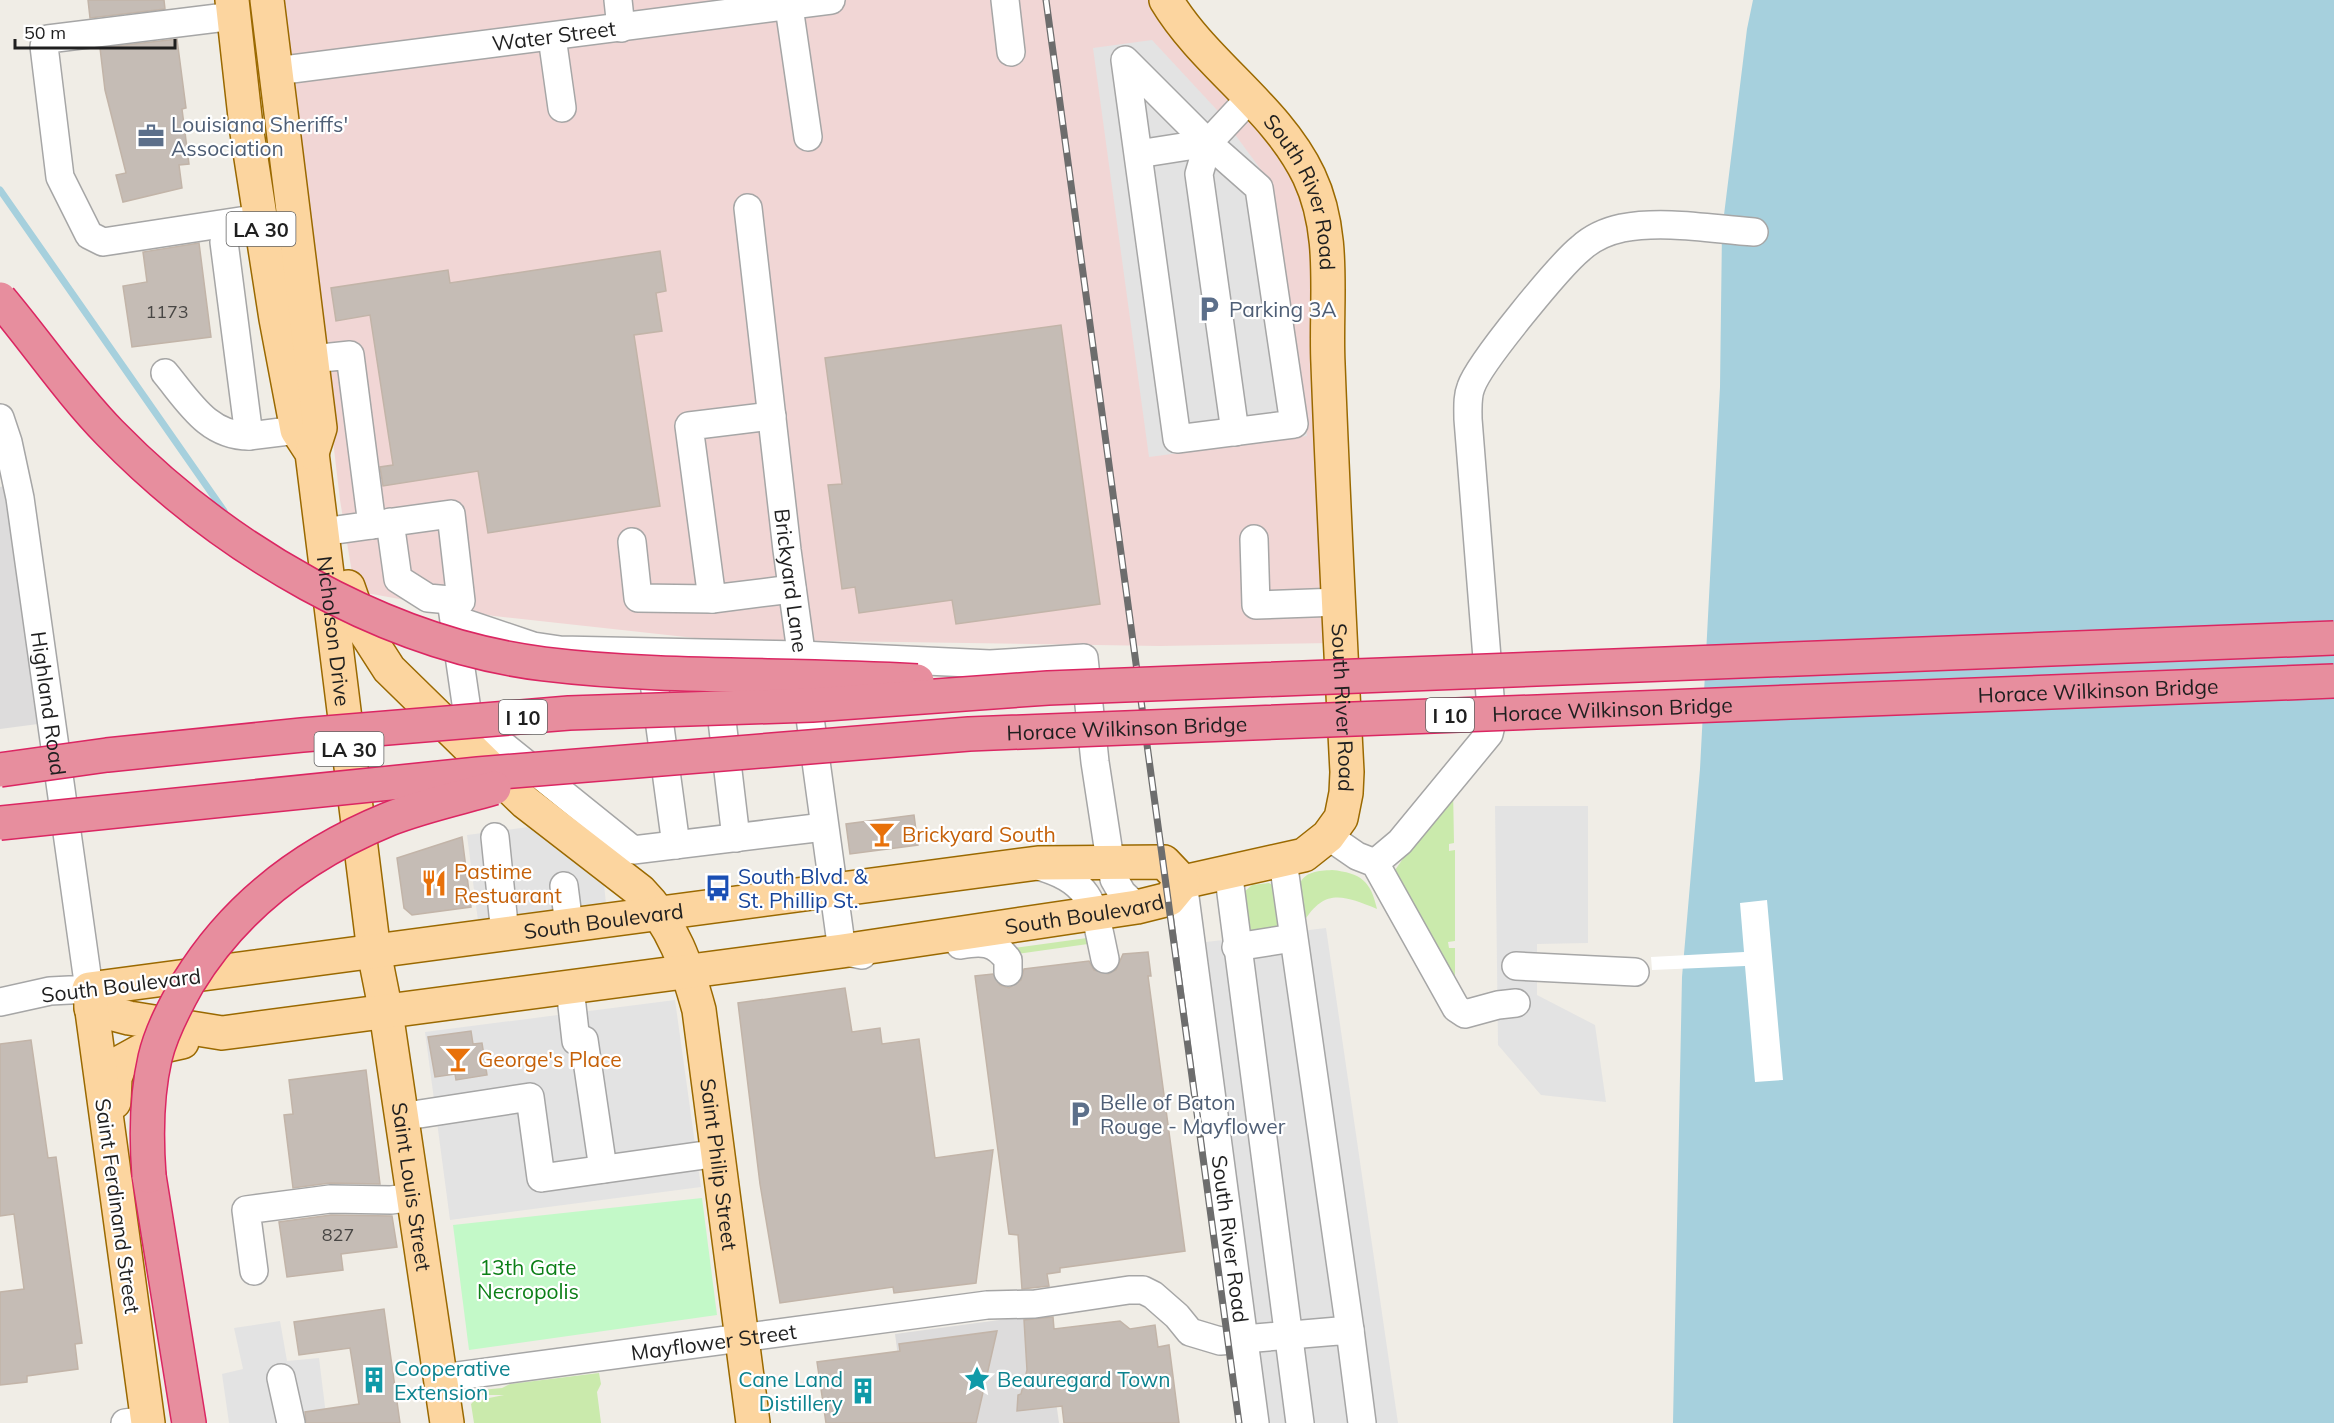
<svg xmlns="http://www.w3.org/2000/svg" width="2334" height="1423" viewBox="0 0 2334 1423" font-family="Mulish,sans-serif">
<style>
.residential{fill:#dddcdc}
.commercial{fill:#f1d6d5}
.grass{fill:#caeaac}
.park{fill:#c3f9c8}
.parking{fill:#e3e3e3}
.water{fill:#a6d0dd}
.pier{fill:#fff}
.lines{fill:none;stroke-linecap:round;stroke-linejoin:round}
.stream{stroke:#a6d0dd;stroke-width:7}
.building{fill:#c5bcb5;stroke:#c2b4a8;stroke-width:1.5}
.minor-casing{stroke:#a6a6a6;stroke-width:30}
.major-casing{stroke:#9a6900;stroke-width:36}
.highway-casing{stroke:#db2662;stroke-width:36}
.minor{stroke:#fff;stroke-width:27}
.major{stroke:#fcd59f;stroke-width:33}
.highway{stroke:#e78e9e;stroke-width:33}
.rail-casing{stroke:#6d6d6d;stroke-width:7}
.rail{stroke:#fff;stroke-width:4.5;stroke-dasharray:14;stroke-linecap:butt}
.highway-bridge-casing{stroke:#db2662;stroke-width:36;stroke-linecap:butt}
.highway-bridge{stroke:#e78e9e;stroke-width:33}
.labels{text-anchor:middle;dominant-baseline:central;stroke-width:4.5;stroke-linejoin:round;paint-order:stroke}
.number-label{font-size:18px;fill:#484644}
.shield{fill:#fff;stroke:#626262;stroke-width:1.5}
.shield-label{font-size:20px;font-weight:bold;fill:#1f1f1f}
.street-label{font-size:21px;fill:#1f1f1f;stroke:#fff}
.service-label{font-size:21px;fill:#4e5e75;stroke:#fff;text-anchor:start}
.food-label{font-size:21px;fill:#c56008;stroke:#fff;text-anchor:start}
.transit-label{font-size:21px;fill:#164399;stroke:#fff;text-anchor:start}
.park-label{font-size:21px;fill:#0c7f17;stroke:#fff}
.culture-label{font-size:21px;fill:#0d838f;stroke:#fff;text-anchor:start}
</style>
<rect width="100%" height="100%" fill="#f0ede6"/>
<g class="residential">
<polygon points="4,486 38,724 0,729 0,487"/>
<polygon points="1044,1314 1059,1423 907,1423 895,1334"/>
</g>
<polygon class="commercial" points="281,0 1155,0 1276,144 1309,212 1331,643 1160,646 704,639 494,616 355,591 340,500"/>
<g class="grass">
<polygon points="1453,787 1454,843 1449,844 1449,851 1455,850 1455,941 1448,942 1449,948 1455,948 1455,982 1393,873"/>
<path d="M1332,870c29,3 39,11 45,39 -34,-14 -53,-21 -74,14l-4,-38c6,-14 19,-14 33,-15z"/>
<polygon points="1269,883 1274,886 1284,927 1248,936 1244,892 1252,885"/>
<polygon points="1087,938 1088,944 1017,954 1015,948"/>
<polygon points="599,1373 601,1384 597,1392 601,1423 474,1423 471,1404 474,1401 504,1395 482,1395 481,1390 502,1388 510,1384"/>
</g>
<polygon class="park" points="702,1198 717,1315 469,1350 453,1225"/>
<g class="parking">
<polygon points="1152,40 1217,110 1270,182 1307,436 1149,457 1093,48"/>
<polygon points="1495,806 1588,806 1588,943 1537,944 1537,995 1595,1025 1606,1102 1541,1095 1498,1045"/>
<polygon points="536,826 603,874 606,904 478,921 467,835"/>
<polygon points="1326,928 1398,1423 1268,1423 1206,942"/>
<polygon points="675,1000 701,1187 450,1220 425,1032"/>
<polygon points="280,1321 287,1361 319,1358 327,1423 229,1423 222,1374 243,1369 234,1328"/>
</g>
<polygon class="water" points="1753,0 2334,0 2334,1423 1673,1423 1682,977 1700,769 1720,387 1722,231 1747,29"/>
<polygon class="pier" points="1767,900 1783,1080 1755,1082 1745,966 1652,970 1651,957 1744,952 1740,903"/>
<g class="lines">
<polyline class="stream" points="0,190 224,511"/>
</g>
<g class="building">
<polygon points="88,0 164,0 165,9 90,18"/>
<polygon points="177,39 186,108 182,109 189,164 179,165 182,188 123,202 116,175 126,173 105,90 100,48"/>
<polygon points="199,243 211,337 132,347 123,286 147,282 143,252"/>
<polygon points="660,251 666,291 656,293 662,331 634,335 660,506 488,533 478,471 383,486 380,467 393,465 370,315 336,321 331,288 448,270 450,283"/>
<polygon points="1061,325 1100,604 956,624 952,600 859,613 855,587 842,589 828,485 842,484 825,358"/>
<polygon points="914,815 918,845 850,854 846,824"/>
<polygon points="462,837 471,907 412,915 404,908 397,858"/>
<polygon points="1148,952 1151,976 1148,976 1185,1251 1060,1268 1060,1272 1047,1274 1049,1286 1022,1289 1018,1235 1009,1234 975,976 993,974 1000,985 1009,988 1021,980 1024,969 1089,961 1094,970 1108,974 1116,970 1123,954"/>
<polygon points="845,988 852,1032 880,1028 882,1044 919,1039 935,1158 993,1150 976,1283 894,1293 893,1287 780,1303 760,1184 738,1003"/>
<polygon points="471,1031 473,1044 482,1043 487,1075 456,1080 455,1074 435,1077 428,1037"/>
<polygon points="31,1040 48,1158 56,1157 82,1343 75,1344 78,1369 27,1376 27,1382 0,1385 0,1292 24,1289 14,1214 0,1216 0,1044"/>
<polygon points="366,1070 380,1184 330,1183 293,1188 284,1115 293,1114 289,1080"/>
<polygon points="331,1215 392,1216 397,1247 341,1254 343,1270 287,1277 279,1222"/>
<polygon points="384,1309 400,1423 306,1423 305,1412 359,1404 350,1348 299,1355 294,1322"/>
<polygon points="1053,1317 1054,1329 1120,1321 1130,1329 1155,1325 1158,1347 1169,1345 1179,1423 1064,1423 1062,1406 1017,1411 1018,1395 1021,1394 1027,1370 1024,1320"/>
<polygon points="997,1331 976,1423 826,1423 817,1362 900,1351 899,1344"/>
</g>
<g class="lines">
<g class="minor-casing">
<g id="minor">
<polyline points="618,0 621,28"/>
<polyline points="788,0 808,137"/>
<polyline points="1005,0 1011,52"/>
<polyline points="234,16 48,39 44,46 60,177 89,235 103,242 260,218"/>
<polyline points="552,37 562,108"/>
<path id="s1" d="M276,71l555,-71"/>
<polyline points="1208,143 1199,174 1235,432"/>
<polyline points="1138,154 1208,143 1259,188 1294,424 1177,439 1125,60 1208,143 1250,98"/>
<path id="s2" d="M748,208l39,342 55,401 20,4"/>
<polyline points="224,242 249,436 297,430"/>
<polyline points="312,359 350,355 372,525 322,532"/>
<path d="M165,373c24,29 43,63 84,63"/>
<polyline points="772,416 689,426 712,599 792,589"/>
<path id="s3" d="M0,418l8,24 12,56 69,491 -39,2 -50,11"/>
<polyline points="372,525 451,514 461,601 428,598 398,579 390,522"/>
<polyline points="1254,539 1256,605 1339,602"/>
<polyline points="632,542 638,598 712,599"/>
<polyline points="451,600 468,717 633,850 824,827"/>
<polyline points="456,620 533,646 560,650 801,655 990,664 1084,658 1095,762 1110,860 1114,879 1122,893 1137,907"/>
<polyline points="650,653 676,845"/>
<polyline points="718,687 736,838"/>
<polyline points="1328,836 1357,856 1375,863 1456,1008 1465,1014 1498,1005 1516,1003"/>
<polyline points="495,837 505,934"/>
<polyline points="1283,861 1350,1330"/>
<path d="M1375,863l25,-21 89,-108 3,-13 -24,-302c0,-11 -1,-22 3,-32 8,-24 89,-122 110,-139 11,-10 27,-17 41,-20 42,-8 90,1 132,4"/>
<path d="M1038,866c56,15 56,42 67,93"/>
<polyline points="1228,870 1300,1423"/>
<path id="s4" d="M1183,882l72,541"/>
<polyline points="564,886 569,925"/>
<path d="M960,945c21,-4 35,-4 48,15v12"/>
<polyline points="1236,947 1293,938"/>
<polyline points="1516,966 1635,972"/>
<polyline points="570,988 576,1041 584,1040 603,1169"/>
<polyline points="400,1117 530,1097 541,1178 719,1153"/>
<polyline points="254,1271 246,1210 330,1199 391,1200 414,1197"/>
<polyline points="281,1378 291,1423"/>
<path id="s5" d="M442,1378l545,-73 48,-1 94,-14h14l10,5 24,21 13,16 30,9 130,-11 12,93"/>
<polyline points="125,1423 148,1420"/>
</g>
</g>
<g class="major-casing">
<g id="major">
<path id="s6" d="M232,0l14,126 30,193 21,111 15,23 62,499 12,60 61,411"/>
<polyline points="267,0 320,428 312,453"/>
<path id="s7" d="M1166,0c39,65 110,107 143,176 28,59 16,125 19,188 5,136 12,272 19,408l-1,21 -5,25 -13,18 -24,19 -121,27"/>
<path id="s8" d="M348,587l14,40 27,42 136,133 115,89c33,33 47,75 59,119l54,413"/>
<path id="s9" d="M91,1008l38,10 93,15 620,-82 295,-44 32,-8 14,-17"/>
<polyline points="114,1102 115,1078 121,1062 141,1051 182,1042"/>
<path id="s10" d="M148,1423l-59,-434 949,-126 126,-1 19,20"/>
</g>
</g>
<g class="highway-casing">
<polyline id="highway" points="149,1176 189,1423"/>
</g>
<use href="#minor" class="minor"/>
<use href="#major" class="major"/>
<use href="#highway" class="highway"/>
<g class="rail-casing">
<polyline id="rail" points="1046,0 1239,1423"/>
</g>
<use href="#rail" class="rail"/>
<g class="highway-bridge-casing">
<g id="highway-bridge">
<path d="M0,299c37,44 70,93 110,134 112,115 273,211 434,231 123,15 249,9 373,17"/>
<polyline points="0,770 107,755 302,735 569,713 812,705 1048,688 2334,638"/>
<path id="s11" d="M0,823l478,-49 491,-40 1365,-53"/>
<path d="M149,1176c-3,-40 -3,-79 6,-118 6,-26 20,-52 33,-75 47,-77 118,-130 201,-164 33,-13 70,-21 105,-31"/>
</g>
</g>
<use href="#highway-bridge" class="highway-bridge"/>
</g>
<defs>
<g id="office-bare" transform="scale(2.07)"><path d="M-6-3h4V-5.5h4V-3h4V5H-6ZM-1-4.5V-3h2v-1.5ZM-6 0V1H6V0Z" fill="#5c6f8a" stroke="#fff" stroke-width="2.5" paint-order="stroke"/></g>
<g id="parking-bare" transform="scale(2.07)"><path d="M-3.5-5.5H1a3.5 3.5 0 0 1 0 7H-1V5.5H-3.5ZM-1-3.4V-.6H.8a1.4 1.4 0 0 0 0-2.8Z" fill="#5c6f8a" stroke="#fff" stroke-width="2.5" paint-order="stroke"/></g>
<g id="bar-bare" transform="scale(2.07)"><path d="M-6-5H6L.8 .8V4.5H3.5V6h-7V4.5H-.8V.8Z" fill="#e8710a" stroke="#fff" stroke-width="2.5" paint-order="stroke"/></g>
<g id="restaurant-bare" transform="scale(2.07)"><path d="M-5-6h1v4h1v-4h1v4h1v-4h1v5L-1.5 .5V6h-2V.5L-5-1ZM5-6V6H3V1.5H1.5Q1.5-4 5-6Z" fill="#e8710a" stroke="#fff" stroke-width="2.5" paint-order="stroke"/></g>
<g id="bus-bare" transform="scale(2.07)"><path d="M-5-6H5V4H4V6H2V4H-2V6H-4V4H-5ZM-3.5-4V0h7V-4ZM-3.5 1.2v1.5H-2V1.2ZM2 1.2v1.5H3.5V1.2Z" fill="#1a4fb4" stroke="#fff" stroke-width="2.5" paint-order="stroke"/></g>
<g id="sight-bare" transform="scale(2.07)"><path d="M0-6L1.8-2.2L6-1.7L2.9 1.2L3.7 5.4L0 3.3L-3.7 5.4L-2.9 1.2L-6-1.7L-1.8-2.2Z" fill="#0f9aa8" stroke="#fff" stroke-width="2.5" paint-order="stroke"/></g>
<g id="building-bare" transform="scale(2.07)"><path d="M-4-6H4V6H1V3H-1V6H-4ZM-2.5-4.3h1.7v1.8h-1.7ZM.8-4.3h1.7v1.8H.8ZM-2.5-1h1.7V.8h-1.7ZM.8-1h1.7V.8H.8Z" fill="#0f9aa8" stroke="#fff" stroke-width="2.5" paint-order="stroke"/></g>
</defs>
<g fill-rule="evenodd">
<use href="#office-bare" x="151" y="136"/>
<use href="#parking-bare" x="1209" y="309"/>
<use href="#bar-bare" x="882" y="834"/>
<use href="#restaurant-bare" x="434" y="883"/>
<use href="#bus-bare" x="718" y="888"/>
<use href="#bar-bare" x="458" y="1059"/>
<use href="#parking-bare" x="1080" y="1114"/>
<use href="#sight-bare" x="977" y="1379"/>
<use href="#building-bare" x="374" y="1380"/>
<use href="#building-bare" x="863" y="1391"/>
</g>
<g class="labels">
<g class="number-label">
<text x="167" y="311">1173</text>
<text x="338" y="1234">827</text>
</g>
<g class="shield">
<rect x="226.5" y="212" width="69" height="34" rx="4.5"/>
<rect x="1426" y="698" width="48" height="34" rx="4.5"/>
<rect x="499" y="700" width="48" height="34" rx="4.5"/>
<rect x="314.5" y="732" width="69" height="34" rx="4.5"/>
</g>
<g class="shield-label">
<text x="261" y="229">LA 30</text>
<text x="1450" y="715">I 10</text>
<text x="523" y="717">I 10</text>
<text x="349" y="749">LA 30</text>
</g>
<g class="street-label">
<text stroke="none"><textPath href="#s1" startOffset="280">Water Street</textPath></text>
<text stroke="none"><textPath href="#s7" startOffset="240">South River Road</textPath></text>
<text stroke="none"><textPath href="#s2" startOffset="375">Brickyard Lane</textPath></text>
<text stroke="none"><textPath href="#s6" startOffset="642">Nicholson Drive</textPath></text>
<text stroke="none"><textPath href="#s11" startOffset="2103">Horace Wilkinson Bridge</textPath></text>
<text stroke="none"><textPath href="#s3" startOffset="290">Highland Road</textPath></text>
<text stroke="none"><textPath href="#s7" startOffset="762">South River Road</textPath></text>
<text stroke="none"><textPath href="#s11" startOffset="1617">Horace Wilkinson Bridge</textPath></text>
<text stroke="none"><textPath href="#s11" startOffset="1131">Horace Wilkinson Bridge</textPath></text>
<text stroke="none"><textPath href="#s9" startOffset="1004">South Boulevard</textPath></text>
<text stroke="none"><textPath href="#s10" startOffset="957">South Boulevard</textPath></text>
<text transform="translate(121 985) rotate(-7)">South Boulevard</text>
<text stroke="none"><textPath href="#s8" startOffset="718">Saint Philip Street</textPath></text>
<text stroke="none"><textPath href="#s6" startOffset="1203">Saint Louis Street</textPath></text>
<text transform="translate(118 1206) rotate(82)">Saint Ferdinand Street</text>
<text stroke="none"><textPath href="#s4" startOffset="360">South River Road</textPath></text>
<text stroke="none"><textPath href="#s5" startOffset="274">Mayflower Street</textPath></text>
</g>
<g class="service-label">
<text x="171" y="124">Louisiana Sheriffs'<tspan x="171" dy="24">Association</tspan></text>
<text x="1229" y="309">Parking 3A</text>
<text x="1100" y="1102">Belle of Baton<tspan x="1100" dy="24">Rouge - Mayflower</tspan></text>
</g>
<g class="food-label">
<text x="902" y="834">Brickyard South</text>
<text x="454" y="871">Pastime<tspan x="454" dy="24">Restuarant</tspan></text>
<text x="478" y="1059">George's Place</text>
</g>
<g class="transit-label">
<text x="738" y="876">South Blvd. &amp;<tspan x="738" dy="24">St. Phillip St.</tspan></text>
</g>
<g class="park-label">
<text x="528" y="1267">13th Gate<tspan x="528" dy="24">Necropolis</tspan></text>
</g>
<g class="culture-label">
<text x="394" y="1368">Cooperative<tspan x="394" dy="24">Extension</tspan></text>
<text x="843" y="1379" text-anchor="end">Cane Land<tspan x="843" dy="24">Distillery</tspan></text>
<text x="997" y="1379">Beauregard Town</text>
</g>
</g>
<path d="M15 39v9h160v-9" fill="none" stroke="#1f1f1f" stroke-width="3"/>
<text x="24" y="39" font-size="18" fill="#1f1f1f" stroke="#ffffff" stroke-width="4.5" paint-order="stroke">50 m</text>
</svg>
